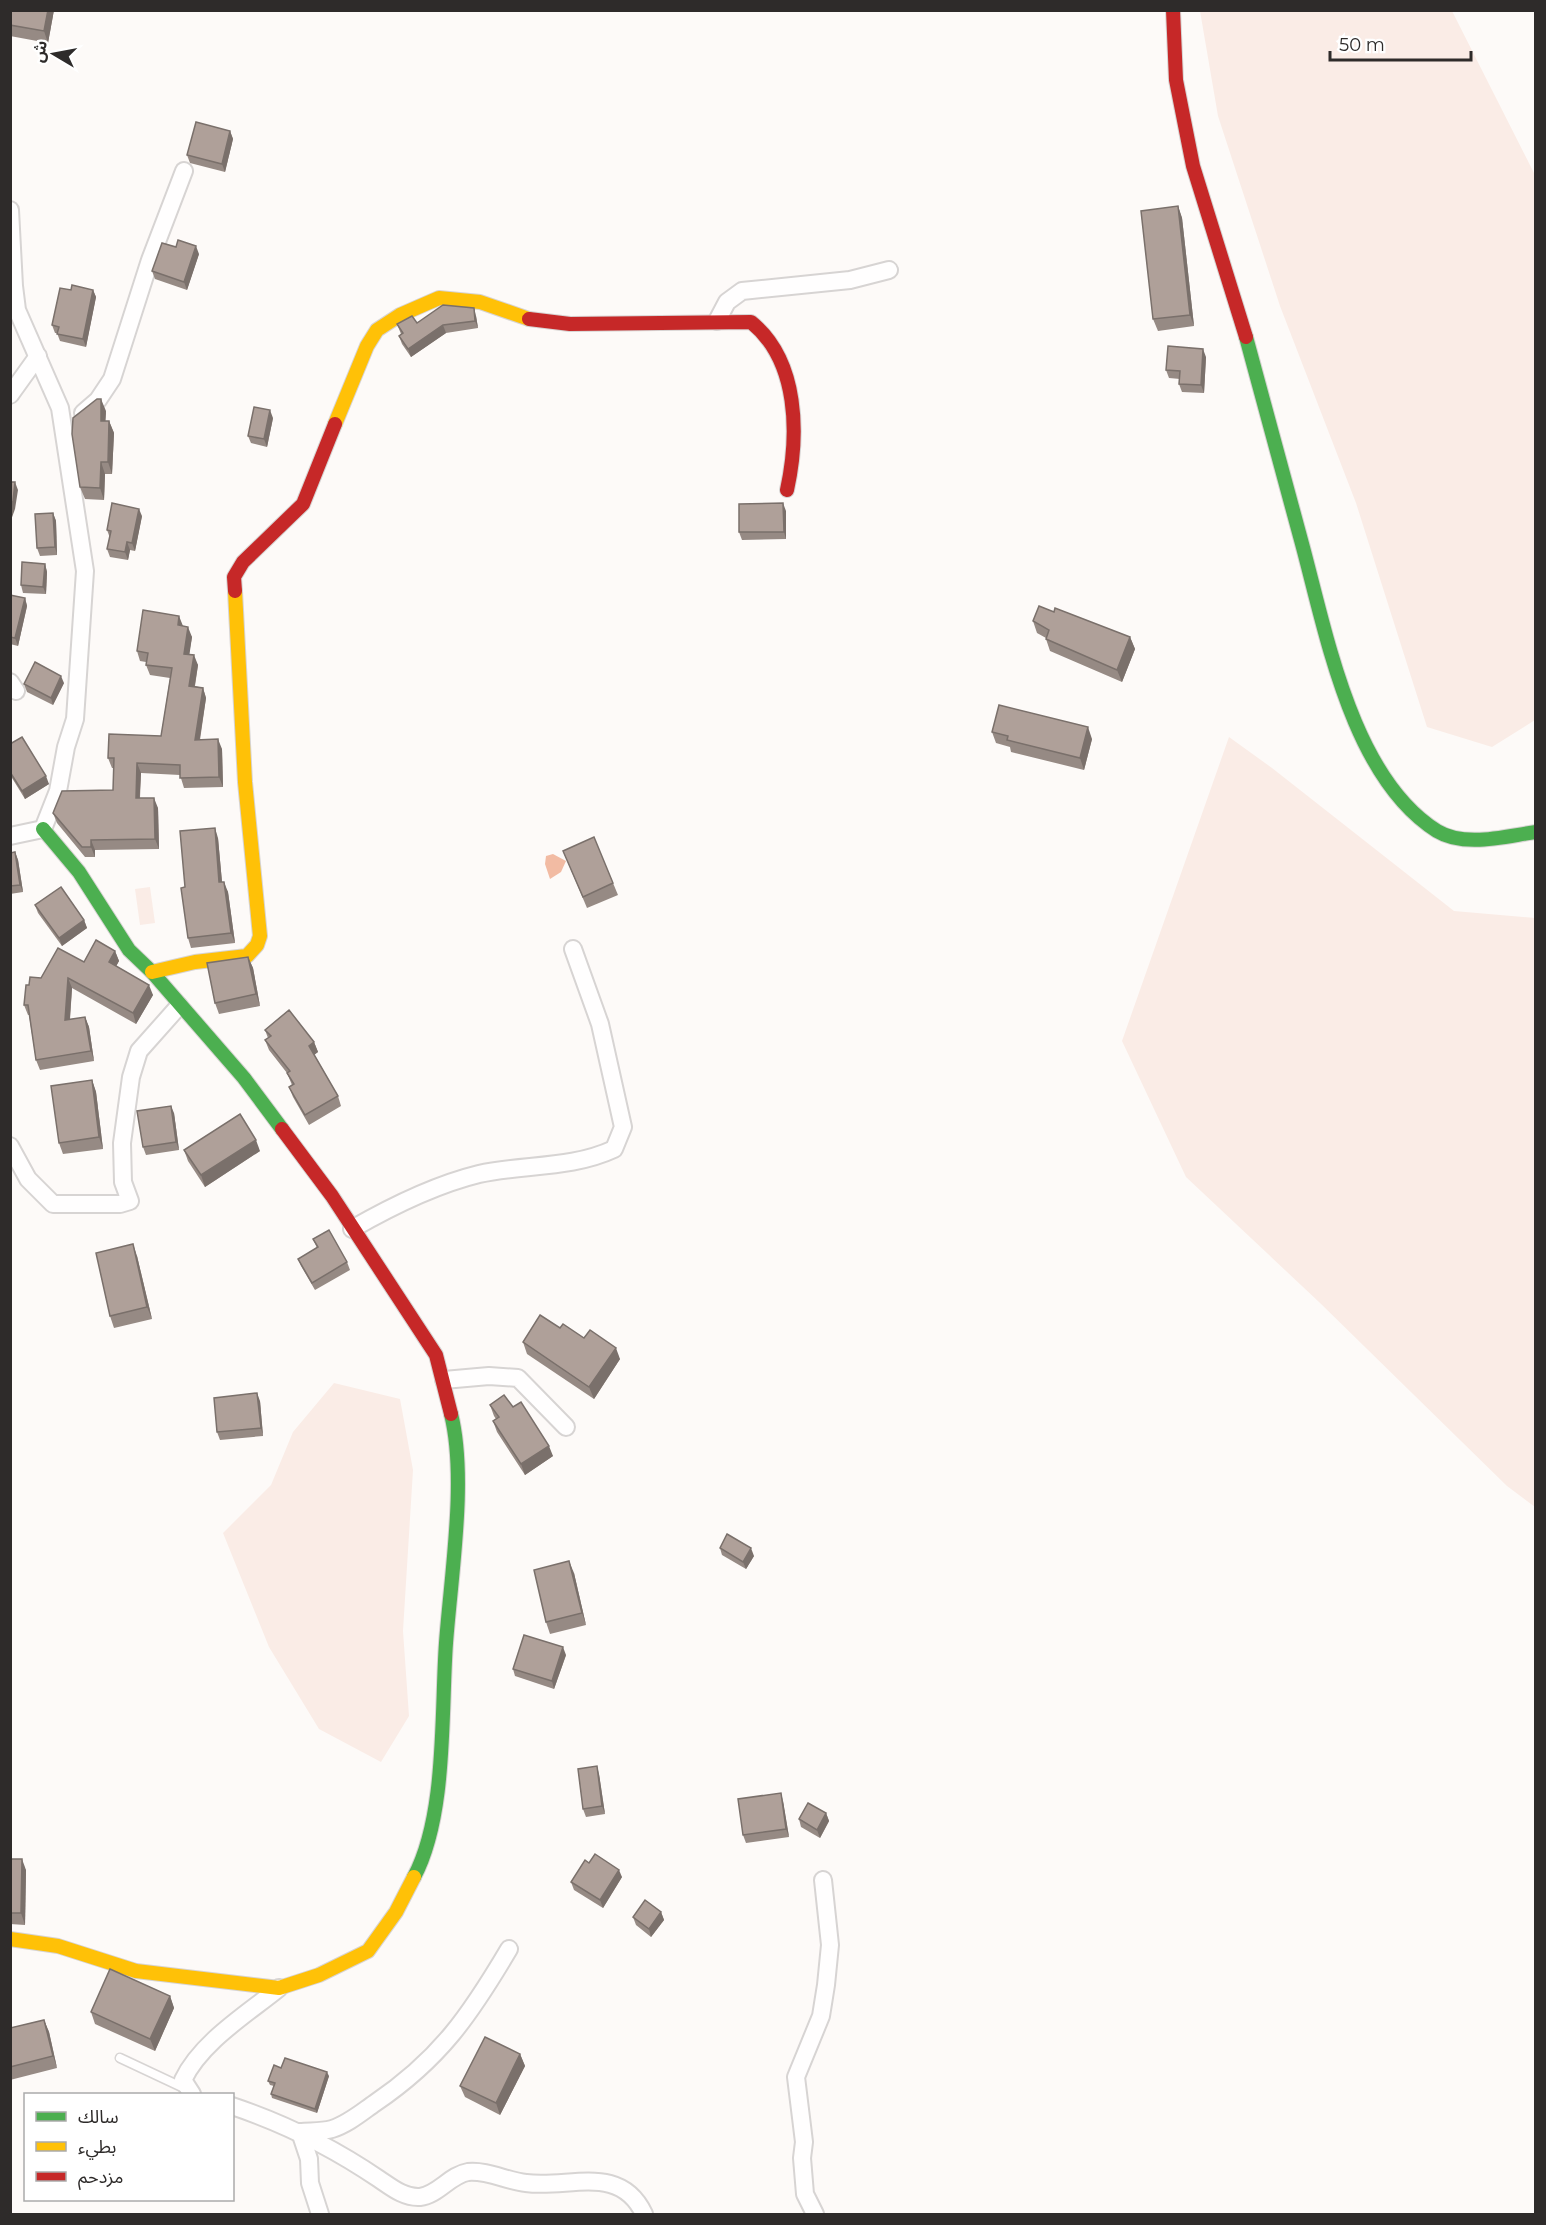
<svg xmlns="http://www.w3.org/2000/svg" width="1546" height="2225" viewBox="0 0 1546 2225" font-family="Montserrat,'Noto Sans Arabic',sans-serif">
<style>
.green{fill:#faece6}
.water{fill:#f2bba3}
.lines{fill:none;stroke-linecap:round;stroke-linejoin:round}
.lane-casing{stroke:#d7d4d3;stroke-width:11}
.street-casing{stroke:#d7d4d3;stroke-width:20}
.fast-casing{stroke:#d7d4d3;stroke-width:16}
.slow-casing{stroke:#d7d4d3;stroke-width:16}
.jam-casing{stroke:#d7d4d3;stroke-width:16}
.lane{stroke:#fffefe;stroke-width:8}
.street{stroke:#fffefe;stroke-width:16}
.fast{stroke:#4caf50;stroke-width:14}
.slow{stroke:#ffc107;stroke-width:14}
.jam{stroke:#c62828;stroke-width:14}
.wall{fill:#968a84}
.shaded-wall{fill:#7a706b}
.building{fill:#afa099;stroke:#7a706b;stroke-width:1.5}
</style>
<rect width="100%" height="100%" fill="#fdfaf8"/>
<g class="green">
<polygon points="1200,11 1452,11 1535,175 1535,720 1492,747 1427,727 1356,503 1280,306 1218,116"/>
<polygon points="1229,737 1272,768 1454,911 1535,918 1535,1507 1507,1486 1319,1302 1186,1177 1122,1041"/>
<polygon points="150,887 155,923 140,925 135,889"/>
<polygon points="334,1383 400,1399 413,1470 403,1631 409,1716 381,1762 319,1729 269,1647 223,1533 271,1485 293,1432"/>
</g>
<polygon class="water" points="553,854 566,861 561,872 550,879 545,864 546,856"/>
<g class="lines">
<g class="lane-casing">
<polyline id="lane" points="120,2058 186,2089"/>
</g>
<g class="street-casing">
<g id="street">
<polyline points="10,210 14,286 17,310 60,408 85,571 75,719 66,747 58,791 43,829 10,836"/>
<polyline points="717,321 727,302 742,291 850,280 889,270"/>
<polyline points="10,395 38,356"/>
<polyline points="83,413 98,400 112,379 150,260 184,171"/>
<polyline points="10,682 16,691"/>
<polyline points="10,1146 28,1179 53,1204 120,1204 130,1201 123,1182 122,1143 131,1077 139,1051 179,1006"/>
<path d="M352,1229c40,-23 82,-44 127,-55 45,-10 92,-5 135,-25l9,-22 -23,-103 -27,-75"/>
<polyline points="444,1380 489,1376 518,1378 566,1427"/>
<path d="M192,2094l-9,-14c18,-38 64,-66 96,-92"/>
<path d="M232,2106c54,18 100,41 147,73 12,8 25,19 41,18 18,-2 30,-22 48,-25 19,-2 39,9 58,11 43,6 94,-20 118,31"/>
<path d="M320,2214l-10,-31 -1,-24 -9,-27c10,-1 22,0 32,-3 16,-5 30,-17 43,-26 65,-44 95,-88 134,-154"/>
<polyline points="815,2214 805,2194 802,2158 804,2142 796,2077 821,2016 826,1985 830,1945 823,1880"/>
</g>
</g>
<g class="fast-casing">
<g id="fast">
<path d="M1246,337c18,68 37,135 55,203 25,91 50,237 136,291 28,17 69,5 99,1"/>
<polyline points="43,829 79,872 129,950 152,972 244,1078 282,1129"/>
<path d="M414,1877c33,-62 27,-165 32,-234 5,-68 21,-165 5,-229"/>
</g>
</g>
<g class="slow-casing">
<g id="slow">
<polyline points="335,424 367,346 377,330 400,315 439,298 480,302 529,319"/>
<polyline points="152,972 195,962 247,956 257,945 260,936 245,782 235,591"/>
<polyline points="10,1939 58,1946 136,1971 279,1988 319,1975 368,1951 396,1912 414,1877"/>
</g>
</g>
<g class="jam-casing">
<g id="jam">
<polyline points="1173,10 1176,80 1193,166 1246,337"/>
<path d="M529,319l41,5 181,-2c48,39 48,113 36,168"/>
<polyline points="235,591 234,577 243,562 303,504 335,424"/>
<polyline points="282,1129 332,1196 436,1355 451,1414"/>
</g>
</g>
<use href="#lane" class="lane"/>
<use href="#street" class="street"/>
<use href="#fast" class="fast"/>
<use href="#slow" class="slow"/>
<use href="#jam" class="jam"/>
</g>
<g class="wall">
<polygon points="10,10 54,10 48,43 10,36"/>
<polygon points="230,131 233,139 225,172 190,163 187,155"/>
<polygon points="1178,206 1182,218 1194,326 1158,331 1153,319"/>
<polygon points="199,254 187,290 155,279 152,271"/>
<polygon points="71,290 93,290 96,297 86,347 60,341 57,333 55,333 52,325"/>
<polygon points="476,316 478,328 446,333 411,357 402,344 399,336 401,334 397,324"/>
<polygon points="1206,357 1204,393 1182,392 1179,384 1180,379 1169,378 1166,370"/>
<polygon points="106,411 105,421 109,421 114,433 112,474 105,474 104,500 85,499 80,487"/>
<polygon points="273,418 267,447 251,443 248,436"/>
<polygon points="786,511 786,539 742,540 739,532"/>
<polygon points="53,513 56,521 57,555 40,556 37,548"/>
<polygon points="142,516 135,551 130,550 128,560 110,557 107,549 110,538 107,530"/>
<polygon points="45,564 47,572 46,594 23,593 21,585"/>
<polygon points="10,595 25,598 27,606 18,646 10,644"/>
<polygon points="1054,612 1130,637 1135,649 1122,682 1050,651 1046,639 1046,638 1037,633 1033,621"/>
<polygon points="183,626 192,637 189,654 198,665 195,686 203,688 206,698 200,740 222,749 223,787 184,788 180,775 141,773 140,798 158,808 159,849 95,850 95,857 85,857 57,823 53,813 113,790 114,768 112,768 108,758 161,736 170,678 150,675 146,665 146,662 140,661 137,651"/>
<polygon points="64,683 53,705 27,692 24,684"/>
<polygon points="992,732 1092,739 1084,770 1011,752 1010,747 996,743"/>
<polygon points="10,744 49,784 25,799 12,778 10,779"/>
<polygon points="218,838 222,882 228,892 235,943 191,948 188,938 185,887"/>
<polygon points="563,851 613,883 618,895 587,908"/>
<polygon points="15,852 18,860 23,892 10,894 10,853"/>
<polygon points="35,905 84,920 87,928 62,946 38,913"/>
<polygon points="115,951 119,961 116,966 153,995 136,1024 72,988 70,1020 85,1017 89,1027 94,1061 40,1070 36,1060 29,1015 28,1015 24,1005 29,985 41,978"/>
<polygon points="248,957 253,968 260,1006 219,1014 215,1003"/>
<polygon points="265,1030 314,1042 318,1052 314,1054 338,1096 341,1106 309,1125 293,1097 289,1087 292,1085 287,1073 269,1050 265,1040 268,1038"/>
<polygon points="92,1080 96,1092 103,1149 63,1154 59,1143"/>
<polygon points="174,1113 179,1150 146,1155 143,1147"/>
<polygon points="184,1150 260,1151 205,1187 188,1161"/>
<polygon points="313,1239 347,1262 350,1270 315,1290 301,1266 298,1259 317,1248"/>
<polygon points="137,1256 152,1319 114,1328 110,1316"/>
<polygon points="560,1328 584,1338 620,1359 594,1399 527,1354 523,1342"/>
<polygon points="260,1401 263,1436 220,1440 217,1432"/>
<polygon points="490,1405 553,1456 525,1475 497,1432 493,1421 496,1419 494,1416"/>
<polygon points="720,1548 754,1556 746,1569 722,1555"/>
<polygon points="574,1573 586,1625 550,1634 546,1622"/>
<polygon points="566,1655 554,1689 515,1676 513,1669"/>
<polygon points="599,1774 605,1814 586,1817 583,1809"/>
<polygon points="783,1801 789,1837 746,1843 743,1835"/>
<polygon points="826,1813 829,1821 820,1838 801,1827 799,1819"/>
<polygon points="10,1859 26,1870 25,1925 10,1924"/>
<polygon points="589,1863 622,1877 603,1908 574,1890 571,1882"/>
<polygon points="661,1912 664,1920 651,1937 636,1925 633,1917"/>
<polygon points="170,1996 174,2008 155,2051 95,2024 91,2012"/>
<polygon points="44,2020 49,2032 57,2068 10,2080 10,2028"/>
<polygon points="520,2054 525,2066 500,2115 465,2097 460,2086"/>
<polygon points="281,2068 329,2076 317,2113 272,2098 271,2094 274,2086 270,2085 268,2081"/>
</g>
<g class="shaded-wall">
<polygon points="48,10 54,10 48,43 44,31"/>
<polygon points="230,131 233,139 225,172 222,164"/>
<polygon points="1178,206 1182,218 1194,326 1190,315"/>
<polygon points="196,246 199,254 187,290 184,282"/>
<polygon points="93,290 96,297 86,347 83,339"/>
<polygon points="474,308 476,316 478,328 475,321"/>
<polygon points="443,325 446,333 411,357 408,349"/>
<polygon points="1203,349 1206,357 1204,393 1201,385"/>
<polygon points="101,399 106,411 105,433 101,421"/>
<polygon points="270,410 273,418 267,447 264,439"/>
<polygon points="109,421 114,433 112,474 108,462"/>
<polygon points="101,462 105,474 104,500 100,488"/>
<polygon points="15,482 18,490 15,509 10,523 10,507"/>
<polygon points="783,503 786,511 786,539 784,532"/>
<polygon points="139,509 142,516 135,551 132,543"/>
<polygon points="53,513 56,521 57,555 55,547"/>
<polygon points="127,542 130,550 128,560 125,552"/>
<polygon points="45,564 47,572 46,594 43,587"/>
<polygon points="25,598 27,606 18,646 15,638"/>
<polygon points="179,616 183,626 178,625"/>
<polygon points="188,627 192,637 188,664 184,654"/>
<polygon points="1130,637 1135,649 1122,682 1117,670"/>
<polygon points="194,655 198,665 193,696 189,686"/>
<polygon points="61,676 64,683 53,705 51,698"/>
<polygon points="203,688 206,698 198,750 195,740"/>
<polygon points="1088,727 1092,739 1084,770 1080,758"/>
<polygon points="218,739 222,749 223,787 219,777"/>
<polygon points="137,763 141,773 139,808 136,798"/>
<polygon points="46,776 49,784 25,799 22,791"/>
<polygon points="154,798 158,808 159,849 155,839"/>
<polygon points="215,828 218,838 223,893 219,882"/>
<polygon points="91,840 95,850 95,857 91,847"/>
<polygon points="15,852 18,860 23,892 20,885"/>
<polygon points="224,882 228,892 235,943 231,933"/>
<polygon points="84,920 87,928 62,946 59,938"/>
<polygon points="115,951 119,961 113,972 109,962"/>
<polygon points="248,957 253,968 260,1006 256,994"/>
<polygon points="68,978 72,988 69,1030 65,1020"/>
<polygon points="149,985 153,995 136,1024 133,1013"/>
<polygon points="85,1017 89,1027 94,1061 91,1051"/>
<polygon points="314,1042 318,1052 313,1056 309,1046"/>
<polygon points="92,1080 96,1092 103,1149 99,1137"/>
<polygon points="171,1106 174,1113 179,1150 176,1142"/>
<polygon points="256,1140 260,1151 205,1187 201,1175"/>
<polygon points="133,1244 137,1256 152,1319 147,1307"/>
<polygon points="616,1348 620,1359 594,1399 589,1387"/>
<polygon points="257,1393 260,1401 263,1436 261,1428"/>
<polygon points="549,1446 553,1456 525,1475 521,1464"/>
<polygon points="751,1548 754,1556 746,1569 743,1562"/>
<polygon points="569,1561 574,1573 586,1625 582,1613"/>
<polygon points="563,1647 566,1655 554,1689 552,1681"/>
<polygon points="597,1766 599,1774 605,1814 602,1806"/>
<polygon points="781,1793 783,1801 789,1837 786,1829"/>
<polygon points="826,1813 829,1821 820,1838 817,1830"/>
<polygon points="22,1859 26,1870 25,1925 21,1913"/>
<polygon points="619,1870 622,1877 603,1908 600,1900"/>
<polygon points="661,1912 664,1920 651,1937 649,1929"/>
<polygon points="170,1996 174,2008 155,2051 150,2039"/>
<polygon points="44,2020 49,2032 57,2068 53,2056"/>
<polygon points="520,2054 525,2066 500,2115 496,2103"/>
<polygon points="327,2072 329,2076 317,2113 315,2109"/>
</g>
<g class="building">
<polygon points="10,10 48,10 44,31 10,25"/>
<polygon points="196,122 230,131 222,164 187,155"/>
<polygon points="1178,206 1190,315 1153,319 1141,211"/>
<polygon points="178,240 196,246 184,282 152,271 162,243 176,247"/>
<polygon points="72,285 93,290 83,339 57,334 59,327 52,325 60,288 71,290"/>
<polygon points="443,305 474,308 475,321 443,325 408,349 399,336 403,333 397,324 412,316 417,323"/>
<polygon points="1168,346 1203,349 1201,385 1179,384 1180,371 1166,370"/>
<polygon points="97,399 101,399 101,421 109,421 108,462 101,462 100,488 80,487 72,434 73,418"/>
<polygon points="254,407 270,410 264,439 248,436"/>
<polygon points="10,482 15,482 13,501 10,507"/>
<polygon points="112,503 139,509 132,543 127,542 125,552 107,549 111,531 107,530"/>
<polygon points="783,503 784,532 739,532 739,504"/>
<polygon points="53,513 55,547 37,548 35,514"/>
<polygon points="22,562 45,564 43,587 21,585"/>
<polygon points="10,595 25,598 15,638 10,637"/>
<polygon points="1039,606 1054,612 1055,608 1130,637 1117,670 1046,639 1049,630 1033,621"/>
<polygon points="143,610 179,616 178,625 188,627 184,654 194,655 189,686 203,688 195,740 218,739 219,777 180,778 180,765 137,763 136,798 154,798 155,839 91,840 91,847 82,847 53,813 62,791 113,790 114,758 108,758 109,734 161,736 172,668 146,665 148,653 137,651"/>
<polygon points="35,662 61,676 51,698 24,684"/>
<polygon points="999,705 1088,727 1080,758 1007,740 1008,736 992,732"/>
<polygon points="22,737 46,776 22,791 10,772 10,744"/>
<polygon points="215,828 219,882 224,882 231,933 188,938 181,888 185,887 180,831"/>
<polygon points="594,837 613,883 583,897 563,851"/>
<polygon points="15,852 20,885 10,886 10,853"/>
<polygon points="61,887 84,920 59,938 35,905"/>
<polygon points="96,940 115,951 109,962 149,985 133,1013 68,978 65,1020 85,1017 91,1051 36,1060 28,1005 24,1005 26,985 29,985 30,977 41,978 58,948 84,962"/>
<polygon points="248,957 256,994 215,1003 207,963"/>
<polygon points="289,1010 314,1042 309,1046 338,1096 305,1115 289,1087 294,1084 287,1073 290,1071 265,1040 271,1036 265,1030"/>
<polygon points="92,1080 99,1137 59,1143 51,1086"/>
<polygon points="171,1106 176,1142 143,1147 137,1111"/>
<polygon points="240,1114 256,1140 201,1175 184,1150"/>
<polygon points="329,1230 347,1262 312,1283 298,1259 318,1247 313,1239"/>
<polygon points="133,1244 147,1307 110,1316 96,1253"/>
<polygon points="540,1315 560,1328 563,1324 584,1338 590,1330 616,1348 589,1387 523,1342"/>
<polygon points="257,1393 261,1428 217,1432 214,1398"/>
<polygon points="504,1395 513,1407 521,1402 549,1446 521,1464 493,1421 499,1417 490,1405"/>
<polygon points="727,1534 751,1548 743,1562 720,1548"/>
<polygon points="569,1561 582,1613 546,1622 534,1570"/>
<polygon points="524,1635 563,1647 552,1681 513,1669"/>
<polygon points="597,1766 602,1806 583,1809 578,1769"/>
<polygon points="781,1793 786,1829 743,1835 738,1799"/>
<polygon points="808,1803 826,1813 817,1830 799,1819"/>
<polygon points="595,1854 619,1870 600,1900 571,1882 585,1860 589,1863"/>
<polygon points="10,1859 22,1859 21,1913 10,1913"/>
<polygon points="645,1900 661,1912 649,1929 633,1917"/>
<polygon points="110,1969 170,1996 150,2039 91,2012"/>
<polygon points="44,2020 53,2056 10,2067 10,2028"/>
<polygon points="485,2037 520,2054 496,2103 460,2086"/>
<polygon points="285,2058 327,2072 315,2109 271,2094 275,2083 268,2081 274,2065 281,2068"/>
</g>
<rect width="1546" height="2225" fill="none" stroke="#2e2b2a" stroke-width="24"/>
<rect x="24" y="2093" width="210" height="108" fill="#ffffff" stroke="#abaaaa" stroke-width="1.5"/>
<rect x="36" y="2112" width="30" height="9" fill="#4caf50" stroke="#abaaaa" stroke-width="1.5"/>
<text x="78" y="2123" font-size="18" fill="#2e2b2a">سالك</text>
<rect x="36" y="2142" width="30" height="9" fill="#ffc107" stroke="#abaaaa" stroke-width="1.5"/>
<text x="78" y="2153" font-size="18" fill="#2e2b2a">بطيء</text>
<rect x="36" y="2172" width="30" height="9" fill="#c62828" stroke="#abaaaa" stroke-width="1.5"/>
<text x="78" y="2183" font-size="18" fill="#2e2b2a">مزدحم</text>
<g transform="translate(54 54) rotate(280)" stroke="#ffffff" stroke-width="4.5" paint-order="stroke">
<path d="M0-4.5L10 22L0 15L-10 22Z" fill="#2e2b2a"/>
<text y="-9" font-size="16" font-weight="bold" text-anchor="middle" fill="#2e2b2a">ش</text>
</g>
<path d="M1330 51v9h141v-9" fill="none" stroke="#2e2b2a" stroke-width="3"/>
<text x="1339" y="51" font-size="18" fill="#2e2b2a" stroke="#ffffff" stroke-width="4.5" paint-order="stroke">50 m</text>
</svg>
